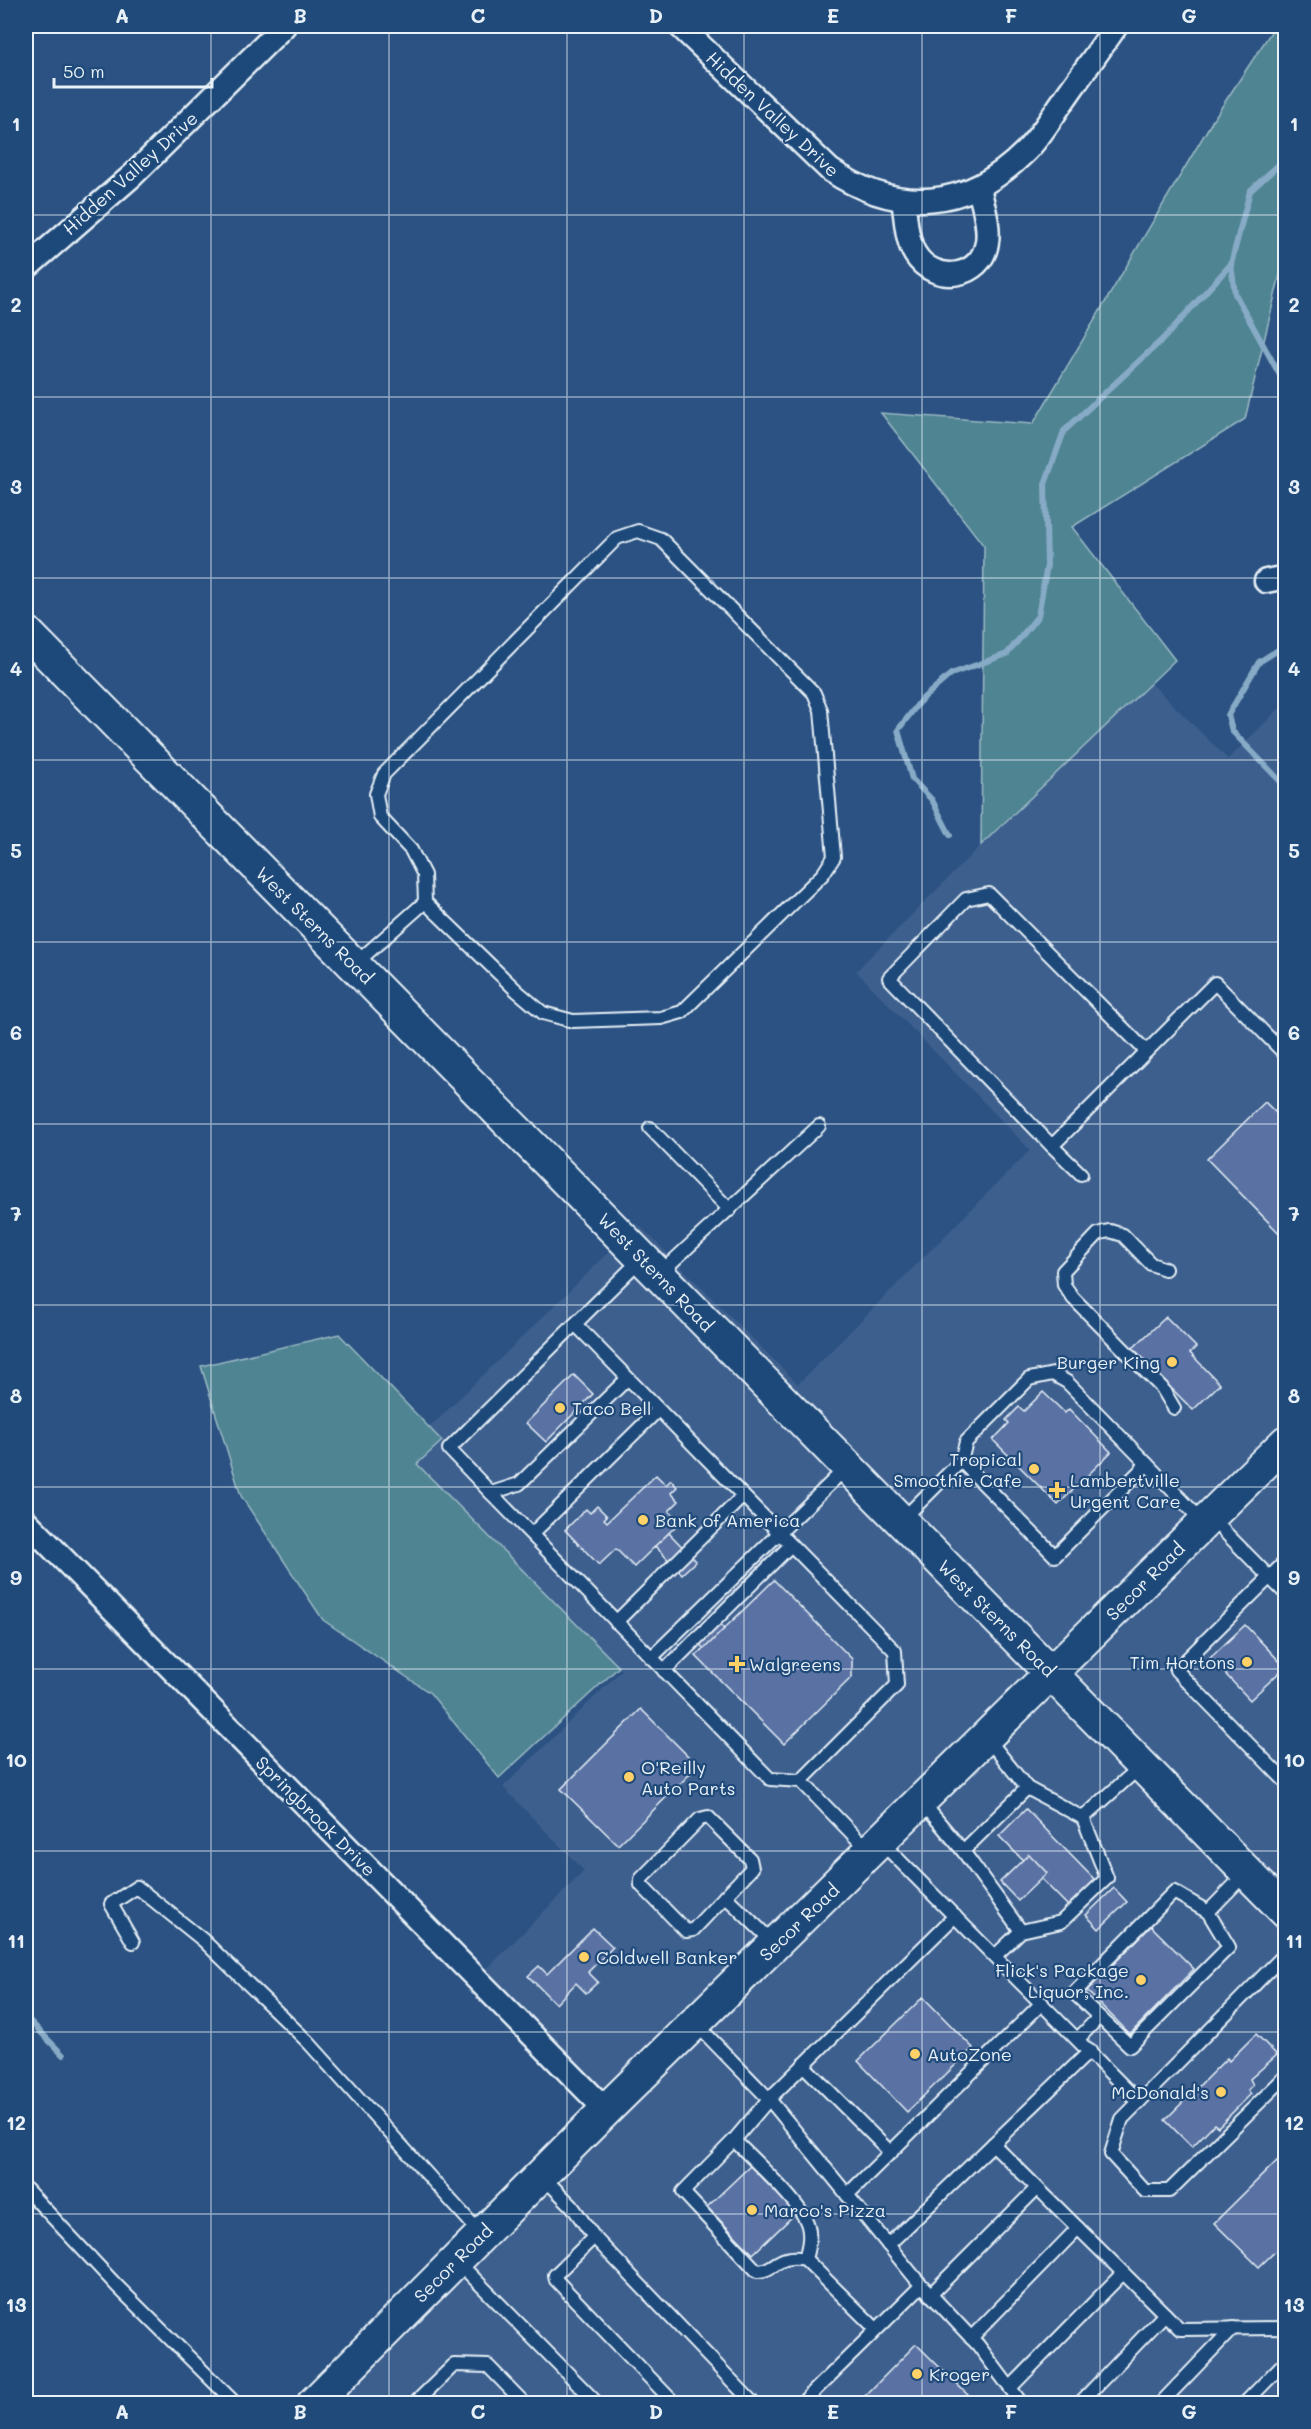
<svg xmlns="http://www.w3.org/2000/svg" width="1311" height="2429" viewBox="0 0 1311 2429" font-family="Mali,sans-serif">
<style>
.built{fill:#3c5f8e}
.green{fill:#4f8492;stroke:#9cbac5;stroke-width:1.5}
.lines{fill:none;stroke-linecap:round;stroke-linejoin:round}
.stream{stroke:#87abc6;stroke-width:6}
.building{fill:#5a72a3;stroke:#e8f1f8;stroke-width:1.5}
.lane-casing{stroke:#e8f1f8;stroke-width:16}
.street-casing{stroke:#e8f1f8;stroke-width:27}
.secondary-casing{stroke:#e8f1f8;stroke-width:36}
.lane{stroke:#1f4a7a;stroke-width:12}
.street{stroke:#1f4a7a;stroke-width:22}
.secondary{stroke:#1f4a7a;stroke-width:32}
.grid{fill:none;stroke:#e8f1f8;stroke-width:1.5;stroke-opacity:0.55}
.poi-dot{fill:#ffd166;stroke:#1f4a7a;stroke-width:2}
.labels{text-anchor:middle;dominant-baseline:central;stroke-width:4.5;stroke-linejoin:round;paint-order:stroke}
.street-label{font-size:18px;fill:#e8f1f8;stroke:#1f4a7a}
.poi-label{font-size:18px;fill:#e8f1f8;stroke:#1f4a7a;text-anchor:start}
.neatline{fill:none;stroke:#e8f1f8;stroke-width:2}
.grid-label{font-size:20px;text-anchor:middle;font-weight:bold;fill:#e8f1f8}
</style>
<rect width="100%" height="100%" fill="#2b5282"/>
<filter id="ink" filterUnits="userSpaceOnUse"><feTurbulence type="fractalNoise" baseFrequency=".0167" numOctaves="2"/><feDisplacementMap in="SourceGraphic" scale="12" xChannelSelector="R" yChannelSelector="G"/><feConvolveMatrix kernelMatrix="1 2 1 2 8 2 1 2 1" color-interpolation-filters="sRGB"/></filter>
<g filter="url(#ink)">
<polygon class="built" points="1151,683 1228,759 1285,703 1285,2403 289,2404 599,2094 480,1976 584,1871 503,1787 622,1670 417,1464 442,1441 429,1428 638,1224 798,1384 1030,1150 856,971 981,845"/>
<g class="green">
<polygon points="1275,26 1286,26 1285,254 1245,419 1072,527 1175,660 981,845 984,546 881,413 1033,424 1213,120"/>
<polygon points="339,1334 442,1441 417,1464 619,1667 499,1778 430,1693 323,1620 241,1496 201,1366"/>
</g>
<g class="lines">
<g class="stream">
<polyline points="1286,158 1250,191 1231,264 1235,294 1286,386"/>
<polyline points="1286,645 1259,662 1228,715 1232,731 1286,787"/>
<polyline points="950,835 932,800 912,779 898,730 921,700 951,674 1007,654 1038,616 1047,565 1045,484 1064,431 1165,337 1231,264"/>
<polyline points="26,2017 63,2055"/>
</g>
</g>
<g class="building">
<polygon points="1265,1102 1286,1123 1286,1243 1282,1243 1282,1236 1207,1159"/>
<polygon points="1166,1317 1196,1347 1190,1353 1220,1384 1193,1410 1162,1379 1159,1382 1151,1374 1155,1371 1133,1348"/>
<polygon points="574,1375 593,1394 546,1442 526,1423"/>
<polygon points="1043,1392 1065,1413 1069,1409 1111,1452 1058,1505 993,1440 1009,1423 1006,1420 1019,1407 1024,1411"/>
<polygon points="656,1475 666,1485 671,1480 677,1487 671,1493 679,1501 669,1511 680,1522 634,1567 616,1549 599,1565 565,1530 586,1509 590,1513 597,1506 607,1516 604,1519 607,1522"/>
<polygon points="669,1533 696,1561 682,1574 655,1546"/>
<polygon points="774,1580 852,1659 852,1677 784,1744 696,1656"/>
<polygon points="713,1617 724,1629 704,1649 692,1637"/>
<polygon points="1245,1625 1285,1667 1250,1700 1210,1658"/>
<polygon points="641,1709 698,1766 618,1845 561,1789"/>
<polygon points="1026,1809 1095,1880 1068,1906 999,1836"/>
<polygon points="1029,1854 1047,1873 1018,1901 1000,1882"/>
<polygon points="1114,1888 1127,1902 1099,1929 1086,1915"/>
<polygon points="1151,1926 1194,1969 1130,2034 1087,1991"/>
<polygon points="593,1928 613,1947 588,1972 598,1982 586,1993 576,1983 556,2004 528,1976 539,1966 547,1974"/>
<polygon points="923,1997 973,2048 907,2112 858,2061"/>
<polygon points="1256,2034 1277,2055 1250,2079 1253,2085 1248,2090 1251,2094 1218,2127 1214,2124 1192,2147 1165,2120 1227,2058 1229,2061"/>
<polygon points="1286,2152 1286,2241 1259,2267 1214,2223"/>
<polygon points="750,2166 796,2213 753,2254 707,2207"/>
<polygon points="916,2344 977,2404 857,2404"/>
</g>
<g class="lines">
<g class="lane-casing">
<g id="lane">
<polyline points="355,964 425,902 517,991 543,1013 573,1021 661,1018 682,1012 823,874 834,857 821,710 814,693 661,539 638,531 617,538 384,774 376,794 380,817 411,850 424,875 425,902"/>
<polyline points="650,1128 730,1210"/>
<polyline points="1052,1146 889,978 966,899 989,894 1146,1051"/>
<polyline points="1081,1174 1052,1146 1215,983 1286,1055"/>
<polyline points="641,1259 575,1324 895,1651 897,1685 801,1781 868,1850"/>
<polyline points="1165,1269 1151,1264 1123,1235 1110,1231 1104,1232 1098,1234 1063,1271 1064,1285 1073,1298 1162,1388 1174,1408"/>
<polyline points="659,1274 819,1126"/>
<polyline points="575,1324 449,1449 491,1493 519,1484 627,1379"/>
<polyline points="961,1461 966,1442 1029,1379 1053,1374 1067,1382 1147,1464"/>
<polyline points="491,1493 770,1779 801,1781"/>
<polyline points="1211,1518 1286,1594"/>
<polyline points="901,1521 961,1461 1055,1556 1147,1464 1203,1522"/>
<polyline points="532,1534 658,1410"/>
<polyline points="1286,1561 1176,1670 1286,1782"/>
<polyline points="616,1622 743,1496"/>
<polyline points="651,1658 847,1467"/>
<polyline points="664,1671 791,1545"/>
<polyline points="987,1738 1027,1788"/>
<polyline points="922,1802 963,1851 1027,1788 1083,1818 1141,1766"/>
<polygon points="708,1817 750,1859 752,1868 693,1930 686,1931 641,1885 641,1879 700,1819"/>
<polyline points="881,1842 1139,2102"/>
<polyline points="963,1851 1021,1931"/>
<polygon points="1174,1892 1208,1912 1229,1947 1130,2046 1074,1993"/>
<polyline points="725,1896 774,1943"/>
<polyline points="1208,1912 1247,1872"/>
<polyline points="133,1942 111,1904 137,1887 203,1940 309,2043 481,2234"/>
<polyline points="1286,1953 1122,2119 1111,2154 1145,2191 1169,2191 1286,2076"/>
<polyline points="995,1956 1021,1931 1061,1922 1107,1878 1083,1818"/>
<polyline points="696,2024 769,2099 916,2279 978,2345 1022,2404"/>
<polyline points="1078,2039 1099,2017"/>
<polyline points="803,2065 891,2153"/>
<path d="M734,2140c17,18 69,64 74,86 3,11 0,22 -3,33"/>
<polyline points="993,2144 1180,2329 1286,2328"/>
<polyline points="542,2176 572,2206 594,2237 754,2404"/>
<polyline points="26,2189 117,2286 236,2404"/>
<polyline points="847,2195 1042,2003"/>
<polyline points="594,2237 555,2275 556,2280 675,2404"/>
<polyline points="888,2245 1090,2051"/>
<polyline points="457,2261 598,2404"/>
<polyline points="930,2295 1037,2188"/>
<path d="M876,2329l-71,-70c-28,-6 -31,13 -48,12l-74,-79 51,-52 35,-41 186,-183"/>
<polyline points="971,2338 1078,2228"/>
<polyline points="1010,2388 1123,2273"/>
<polyline points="414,2404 454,2365 488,2366 525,2404"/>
<polyline points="801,2404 921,2286"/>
<polyline points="1079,2404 1165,2314"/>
<polyline points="1160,2404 1233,2328"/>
<polyline points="1244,2404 1286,2361"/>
</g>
</g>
<g class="street-casing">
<g id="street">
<path d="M680,26l150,144c68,45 137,40 195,-18 15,-15 26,-34 38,-51 18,-26 36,-50 53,-75"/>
<path d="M903,200c3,17 3,39 12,54 19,31 67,25 72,-12 3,-18 -5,-38 -8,-55"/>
<polyline points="26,268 133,175 284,26"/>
<polyline points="1266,581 1286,577"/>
<polyline points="26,1521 606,2110"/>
</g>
</g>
<g class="secondary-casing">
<g id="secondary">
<polyline points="26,632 1286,1912"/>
<polyline points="313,2404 606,2110 1286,1442"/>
</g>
</g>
<use href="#lane" class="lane"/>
<use href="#street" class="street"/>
<use href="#secondary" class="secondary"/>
</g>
</g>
<path class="grid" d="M211,26v2378M389,26v2378M567,26v2378M744,26v2378M922,26v2378M1100,26v2378M26,215h1260M26,397h1260M26,578h1260M26,760h1260M26,942h1260M26,1124h1260M26,1305h1260M26,1487h1260M26,1669h1260M26,1851h1260M26,2032h1260M26,2214h1260"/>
<g class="poi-dot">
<circle cx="1172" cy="1362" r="6"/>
<circle cx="560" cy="1408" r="6"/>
<circle cx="1034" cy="1469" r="6"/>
<path d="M1054 1481h6v6h6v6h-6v6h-6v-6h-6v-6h6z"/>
<circle cx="643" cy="1520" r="6"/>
<circle cx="1247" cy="1662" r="6"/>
<path d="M734 1655h6v6h6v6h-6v6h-6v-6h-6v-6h6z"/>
<circle cx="629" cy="1777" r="6"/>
<circle cx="584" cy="1957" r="6"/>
<circle cx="1141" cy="1980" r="6"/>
<circle cx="915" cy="2054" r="6"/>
<circle cx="1221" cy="2092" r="6"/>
<circle cx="752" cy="2210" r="6"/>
<circle cx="917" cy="2374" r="6"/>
</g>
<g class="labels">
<g class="street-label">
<text transform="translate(773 114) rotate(43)">Hidden Valley Drive</text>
<text transform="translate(130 173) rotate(-42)">Hidden Valley Drive</text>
<text transform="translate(315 925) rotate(45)">West Sterns Road</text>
<text transform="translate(656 1272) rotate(46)">West Sterns Road</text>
<text transform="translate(1145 1581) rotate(-45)">Secor Road</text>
<text transform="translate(997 1618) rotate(45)">West Sterns Road</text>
<text transform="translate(316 1816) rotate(45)">Springbrook Drive</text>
<text transform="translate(799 1922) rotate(-44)">Secor Road</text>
<text transform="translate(453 2263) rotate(-45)">Secor Road</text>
</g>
<g class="poi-label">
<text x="1160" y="1362" text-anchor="end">Burger King</text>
<text x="572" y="1408">Taco Bell</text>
<text x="1022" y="1459" text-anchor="end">Tropical<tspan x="1022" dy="21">Smoothie Cafe</tspan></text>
<text x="1070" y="1480">Lambertville<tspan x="1070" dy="21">Urgent Care</tspan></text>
<text x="655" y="1520">Bank of America</text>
<text x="1235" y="1662" text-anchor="end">Tim Hortons</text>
<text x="749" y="1664">Walgreens</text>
<text x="641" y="1767">O'Reilly<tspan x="641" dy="21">Auto Parts</tspan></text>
<text x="596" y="1957">Coldwell Banker</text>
<text x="1129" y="1970" text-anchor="end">Flick's Package<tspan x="1129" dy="21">Liquor, Inc.</tspan></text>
<text x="927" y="2054">AutoZone</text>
<text x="1209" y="2092" text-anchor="end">McDonald's</text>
<text x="764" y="2210">Marco's Pizza</text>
<text x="929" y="2374">Kroger</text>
</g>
</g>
<rect width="1311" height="2429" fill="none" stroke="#1f4a7a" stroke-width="66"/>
<path d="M54 78v9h158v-9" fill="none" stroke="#e8f1f8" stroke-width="3"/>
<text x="63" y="78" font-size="18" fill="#e8f1f8" stroke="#1f4a7a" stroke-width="4.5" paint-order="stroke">50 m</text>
<rect x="33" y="33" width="1245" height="2363" class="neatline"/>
<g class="grid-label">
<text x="122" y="23">A</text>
<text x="300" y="23">B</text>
<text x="478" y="23">C</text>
<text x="656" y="23">D</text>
<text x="833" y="23">E</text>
<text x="1011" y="23">F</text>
<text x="1189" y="23">G</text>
<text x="16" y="131">1</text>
<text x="1294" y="131">1</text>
<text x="16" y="312">2</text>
<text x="1294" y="312">2</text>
<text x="16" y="494">3</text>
<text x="1294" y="494">3</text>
<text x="16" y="676">4</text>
<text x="1294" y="676">4</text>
<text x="16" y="858">5</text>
<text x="1294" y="858">5</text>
<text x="16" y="1040">6</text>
<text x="1294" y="1040">6</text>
<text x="16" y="1221">7</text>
<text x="1294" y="1221">7</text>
<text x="16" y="1403">8</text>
<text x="1294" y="1403">8</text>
<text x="16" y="1585">9</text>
<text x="1294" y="1585">9</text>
<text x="16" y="1767">10</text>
<text x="1294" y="1767">10</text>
<text x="16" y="1948">11</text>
<text x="1294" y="1948">11</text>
<text x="16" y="2130">12</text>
<text x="1294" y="2130">12</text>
<text x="16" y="2312">13</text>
<text x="1294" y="2312">13</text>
<text x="122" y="2419">A</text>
<text x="300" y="2419">B</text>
<text x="478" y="2419">C</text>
<text x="656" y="2419">D</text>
<text x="833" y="2419">E</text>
<text x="1011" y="2419">F</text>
<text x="1189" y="2419">G</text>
</g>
</svg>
